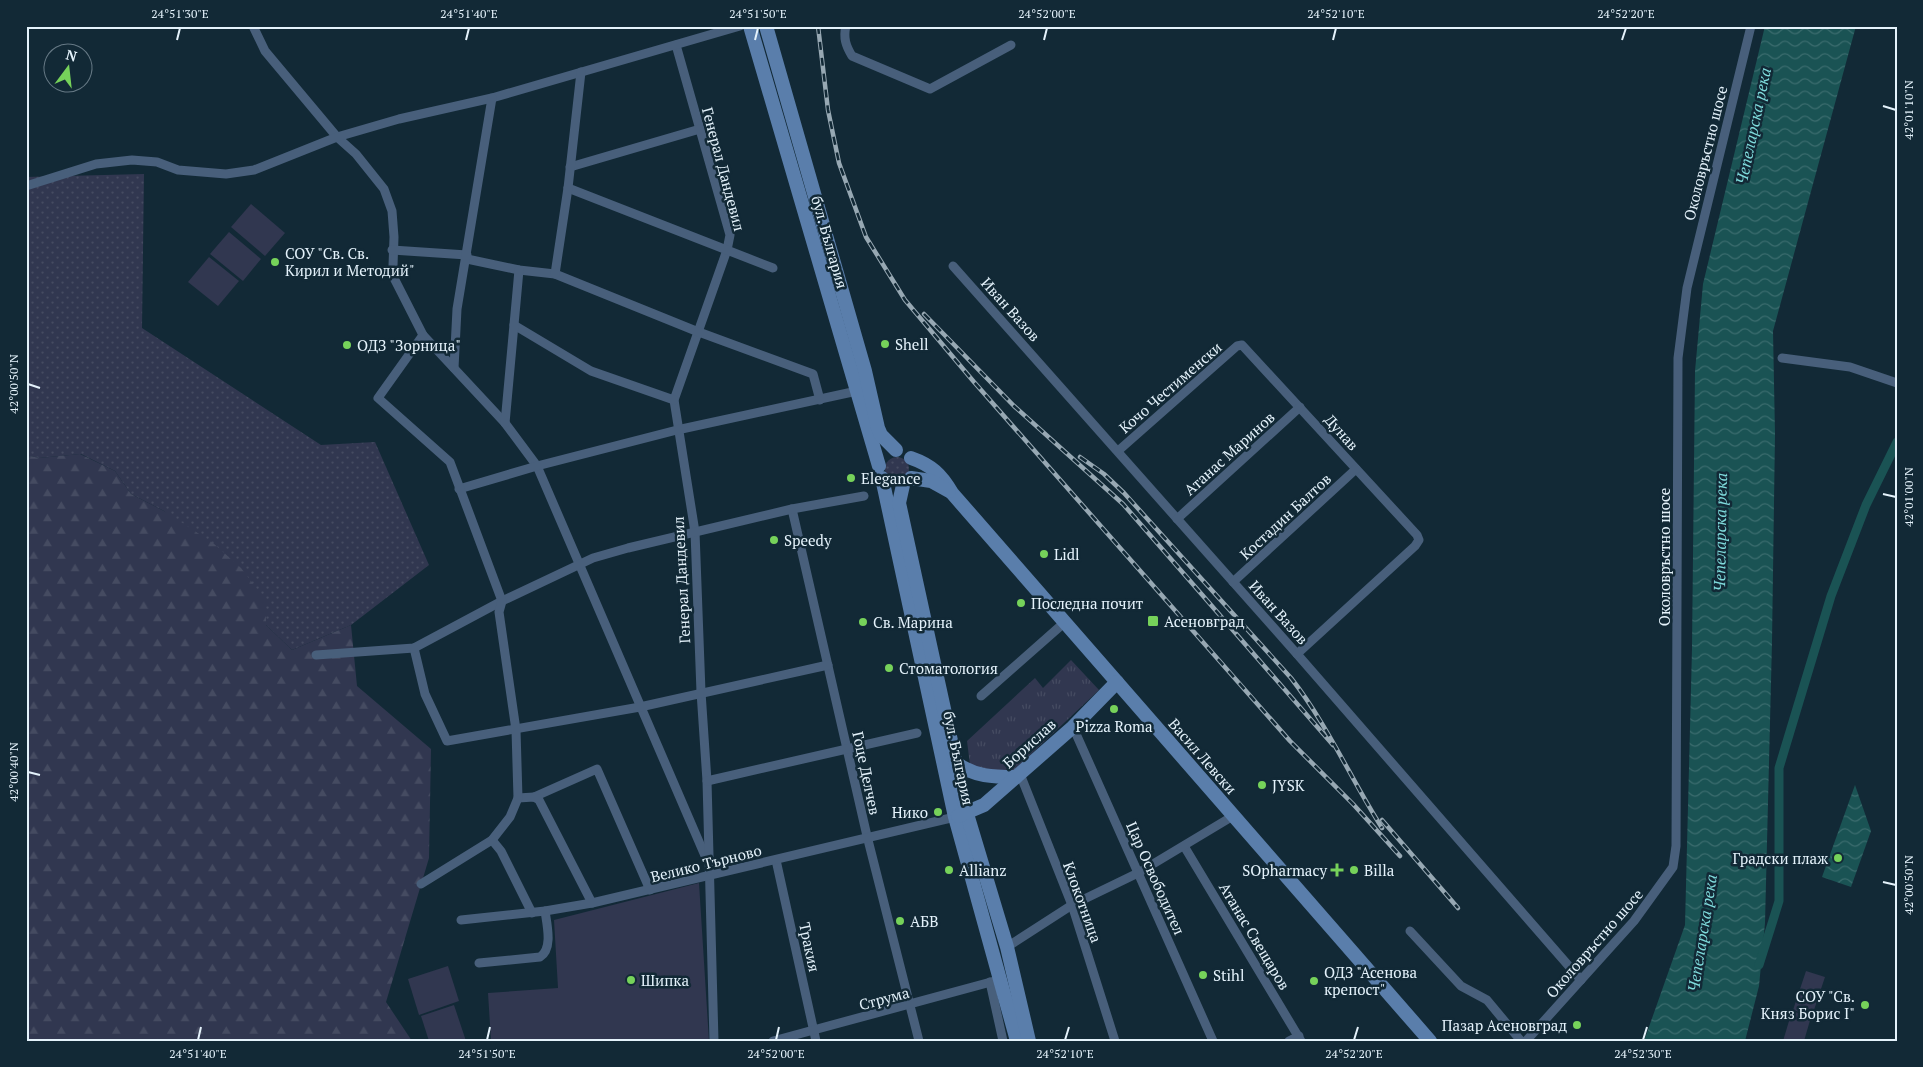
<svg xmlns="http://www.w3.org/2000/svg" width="1923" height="1067" viewBox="0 0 1923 1067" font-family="'PT Serif',serif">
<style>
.grass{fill:url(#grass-dots)}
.forest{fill:url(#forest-firs)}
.park{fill:url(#park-tufts)}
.pitch{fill:#313750}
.water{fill:url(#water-waves)}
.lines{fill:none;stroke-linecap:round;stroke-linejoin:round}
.canal{stroke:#1a5354;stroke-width:9}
.street{stroke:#485f7b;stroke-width:9}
.secondary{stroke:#5a7eab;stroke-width:14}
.rail-casing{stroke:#97a8b3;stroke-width:4.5}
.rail{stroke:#122936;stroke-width:2.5;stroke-dasharray:8;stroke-linecap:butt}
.ticks{fill:none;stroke:#e4f2fb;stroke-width:2}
.poi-dot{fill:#76d25a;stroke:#122936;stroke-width:2}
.labels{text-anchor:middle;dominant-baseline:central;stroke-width:5;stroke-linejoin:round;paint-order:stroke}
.street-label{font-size:15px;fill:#e4f2fb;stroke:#122936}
.poi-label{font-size:15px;fill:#e4f2fb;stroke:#122936;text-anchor:start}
.water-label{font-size:16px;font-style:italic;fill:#7fdbdc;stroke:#122936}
.neatline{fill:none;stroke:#e4f2fb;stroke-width:2}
.ticks-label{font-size:12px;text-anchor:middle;fill:#e4f2fb}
</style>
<defs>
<pattern id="grass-dots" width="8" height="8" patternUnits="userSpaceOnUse" patternTransform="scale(1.25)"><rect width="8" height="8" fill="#313750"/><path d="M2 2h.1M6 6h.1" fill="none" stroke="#454b61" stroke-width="1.8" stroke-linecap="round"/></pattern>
<pattern id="forest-firs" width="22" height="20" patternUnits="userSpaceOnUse" patternTransform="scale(1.25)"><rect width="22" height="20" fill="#313750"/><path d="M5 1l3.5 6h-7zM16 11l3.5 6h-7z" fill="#454b61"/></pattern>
<pattern id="park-tufts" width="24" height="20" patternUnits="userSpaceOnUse" patternTransform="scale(1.25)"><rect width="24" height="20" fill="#313750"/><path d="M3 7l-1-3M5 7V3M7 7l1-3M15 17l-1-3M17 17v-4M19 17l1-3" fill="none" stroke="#454b61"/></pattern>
<pattern id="water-waves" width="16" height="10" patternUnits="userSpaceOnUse" patternTransform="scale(1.25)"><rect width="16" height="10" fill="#1a5354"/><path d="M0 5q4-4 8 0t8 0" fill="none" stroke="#3b6c6e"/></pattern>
</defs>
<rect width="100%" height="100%" fill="#122936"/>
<g class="grass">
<polygon points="144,174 142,328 321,445 375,442 429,565 351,625 292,650 266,625 164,511 131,494 115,471 81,454 39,458 26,455 26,177"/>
<circle cx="897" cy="469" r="12"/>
</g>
<polygon class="forest" points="80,454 115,471 131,494 164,511 213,543 241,568 266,601 266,625 292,650 351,625 357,686 431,749 429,858 386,1002 412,1041 26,1041 26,455 39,458"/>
<polygon class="park" points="1071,660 1099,690 1012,772 992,771 970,765 967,741 1035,678 1043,688"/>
<g class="pitch">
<polygon points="251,204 285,233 265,256 231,227"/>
<polygon points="229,232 261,259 243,281 210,254"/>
<polygon points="209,257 239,281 218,306 188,282"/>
<polygon points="699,883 709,1041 491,1041 488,993 558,988 554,920"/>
<polygon points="448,966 459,1001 419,1015 408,979"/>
<polygon points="1806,971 1825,977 1812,1016 1793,1010"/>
<polygon points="454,1005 466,1041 429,1041 421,1016"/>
<polygon points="1792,1011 1811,1017 1804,1041 1783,1041"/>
</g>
<g class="water">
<polygon points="1765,26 1856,26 1773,331 1775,434 1772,642 1765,923 1759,986 1745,1041 1644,1041 1685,925 1692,649 1695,371 1703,284"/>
<polygon points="1855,785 1871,831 1851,887 1822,877"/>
</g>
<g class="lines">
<polyline class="canal" points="1759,965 1779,901 1779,768 1831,596 1866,505 1897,442"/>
<g class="street">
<polyline points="253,26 265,51 337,137 356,154 384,189 392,211 394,237 393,266 395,280 423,335 505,423 537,466 706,858"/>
<path d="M846,26c-3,12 0,20 6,30l78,33 81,-44"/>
<polyline points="676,45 730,235 727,250 674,400 695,532 701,692 707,781 714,1041"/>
<polyline points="570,167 700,129"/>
<polyline points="26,186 96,164 132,160 157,162 178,170 226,174 254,170 337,137 399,119 492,98 740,26"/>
<polyline points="568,188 773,268"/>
<polyline points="392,250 467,255"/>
<polyline points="467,259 519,270 555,274 696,331 813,374 820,400"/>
<polyline points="953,266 1297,654 1581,980"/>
<polyline points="555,274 568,188 581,72"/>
<polyline points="514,325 591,371 674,400"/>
<polyline points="1782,358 1850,367 1897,383"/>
<polyline points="454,368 457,309 492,98"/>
<polyline points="505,423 519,270"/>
<polyline points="1118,451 1237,346 1242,345 1417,535 1419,540 1415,546 1297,654"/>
<polyline points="459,489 537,466 677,430 857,391"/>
<polyline points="792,509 867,836 919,1041"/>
<polyline points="1177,519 1300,407"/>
<polyline points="1233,582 1356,469"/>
<polyline points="414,648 425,694 447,741 640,707 828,665"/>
<polyline points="316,655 414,648 502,601 593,558 628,548 792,509 864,496"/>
<polyline points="981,696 1065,622"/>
<polyline points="1073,727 1213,1041"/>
<polyline points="1020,774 1072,905 1115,1041"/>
<polyline points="707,781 917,733"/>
<polyline points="534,797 597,769 650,890"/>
<polyline points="518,798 534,797 539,800 592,903"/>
<polyline points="492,840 501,851 532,913"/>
<polyline points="1184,846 1301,1041"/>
<polyline points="776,860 816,1041"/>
<polyline points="421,884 492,840 510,817 518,798 516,730 499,612 502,601 450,462 378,398 423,335"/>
<polyline points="461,920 545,911 592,903 955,817"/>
<polyline points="1410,931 1461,986 1487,1000 1521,1041"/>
<polyline points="1007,947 1072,905 1138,873 1233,816"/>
<path d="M479,963l61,-6c13,-8 7,-32 5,-46"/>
<polyline points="990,982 1003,1041"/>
<polyline points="773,1041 1002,979"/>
<polyline points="1289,1041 1299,1036"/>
<polyline points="1526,1041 1634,921 1673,867 1676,846 1678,358 1687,288 1751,26"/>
</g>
<g class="secondary">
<polyline points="750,26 879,466"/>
<polyline points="766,26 865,371 878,428 881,435 896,450"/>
<path d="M911,458c20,7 30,16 41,35l478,548"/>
<polyline points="882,478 955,817 1017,1041"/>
<polyline points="911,478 931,481 949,491"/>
<polyline points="903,485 899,503 967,814 1007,947 1029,1041"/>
<path d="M955,762c19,15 39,15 61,15"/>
<polyline points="958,816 984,805 1073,727 1117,682"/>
</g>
<g class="rail-casing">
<g id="rail">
<polyline points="818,26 828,110 839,163 866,237 905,300 974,382 1290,741 1353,804 1400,856"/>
<polyline points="924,314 1014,406 1123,504 1333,745"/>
<path d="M1080,457l24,17 20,19 167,185c36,46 60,101 91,150"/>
<polyline points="1382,820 1458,908"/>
</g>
</g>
<use href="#rail" class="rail"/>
</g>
<path class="ticks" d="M177,40l3,-12M466,40l3,-12M755,40l3,-12M1044,40l3,-12M1333,40l3,-12M1622,40l4,-12M1883,106l13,4M28,384l12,4M1883,494l13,3M28,772l12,3M1883,882l13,3M198,1040l3,-13M487,1040l3,-13M776,1040l3,-13M1065,1040l4,-13M1354,1040l4,-13M1643,1040l4,-13"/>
<g class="poi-dot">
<circle cx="275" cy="262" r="5"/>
<circle cx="885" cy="344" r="5"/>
<circle cx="347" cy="345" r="5"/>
<circle cx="851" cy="478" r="5"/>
<circle cx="774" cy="540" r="5"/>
<circle cx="1044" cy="554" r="5"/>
<circle cx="1021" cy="603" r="5"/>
<rect x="1147" y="615" width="12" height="12" rx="2.5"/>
<circle cx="863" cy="622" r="5"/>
<circle cx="889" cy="668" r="5"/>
<circle cx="1114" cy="709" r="5"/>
<circle cx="1262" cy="785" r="5"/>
<circle cx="938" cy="812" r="5"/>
<circle cx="1838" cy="858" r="5"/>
<circle cx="949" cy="870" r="5"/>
<path d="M1334.5 862.5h5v5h5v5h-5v5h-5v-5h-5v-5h5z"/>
<circle cx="1354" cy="870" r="5"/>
<circle cx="900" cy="921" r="5"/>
<circle cx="1203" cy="975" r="5"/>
<circle cx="631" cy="980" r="5"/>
<circle cx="1314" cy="981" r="5"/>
<circle cx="1865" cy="1005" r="5"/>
<circle cx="1577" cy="1025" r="5"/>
</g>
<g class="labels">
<g class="street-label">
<text transform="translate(1705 153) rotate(-76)">Околовръстно шосе</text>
<text transform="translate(724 169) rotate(75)">Генерал Дандевил</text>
<text transform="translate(830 242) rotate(74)">бул. България</text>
<text transform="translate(1011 309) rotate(48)">Иван Вазов</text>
<text transform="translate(1170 387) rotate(-41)">Кочо Честименски</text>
<text transform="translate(1342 432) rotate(48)">Дунав</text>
<text transform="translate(1229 453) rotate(-42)">Атанас Маринов</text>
<text transform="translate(1285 516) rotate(-43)">Костадин Балтов</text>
<text transform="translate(1664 557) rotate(-90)">Околовръстно шосе</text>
<text transform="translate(681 580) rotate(-93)">Генерал Дандевил</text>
<text transform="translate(1279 612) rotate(48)">Иван Вазов</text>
<text transform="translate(1029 743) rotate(-42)">Борислав</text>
<text transform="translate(1203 756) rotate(49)">Васил Левски</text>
<text transform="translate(959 758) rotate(78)">бул. България</text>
<text transform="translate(867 773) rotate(78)">Гоце Делчев</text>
<text transform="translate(706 863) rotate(-14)">Велико Търново</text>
<text transform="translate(1156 878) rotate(66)">Цар Освободител</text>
<text transform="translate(1083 902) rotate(70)">Клокотница</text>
<text transform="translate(1255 936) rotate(59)">Атанас Свещаров</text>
<text transform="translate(1594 943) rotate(-49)">Околовръстно шосе</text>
<text transform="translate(810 947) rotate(78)">Тракия</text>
<text transform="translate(884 998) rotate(-15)">Струма</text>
</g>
<g class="poi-label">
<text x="285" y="253">СОУ "Св. Св.<tspan x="285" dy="17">Кирил и Методий"</tspan></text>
<text x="895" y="344">Shell</text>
<text x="357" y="345">ОДЗ "Зорница"</text>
<text x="861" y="478">Elegance</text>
<text x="784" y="540">Speedy</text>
<text x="1054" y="554">Lidl</text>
<text x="1031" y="603">Последна почит</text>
<text x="1164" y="621">Асеновград</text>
<text x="873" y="622">Св. Марина</text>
<text x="899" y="668">Стоматология</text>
<text x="1114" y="726" text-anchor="middle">Pizza Roma</text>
<text x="1272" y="785">JYSK</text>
<text x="928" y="812" text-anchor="end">Нико</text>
<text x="1828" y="858" text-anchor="end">Градски плаж</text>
<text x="959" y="870">Allianz</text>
<text x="1327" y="870" text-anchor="end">SOpharmacy</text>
<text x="1364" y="870">Billa</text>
<text x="910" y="921">АБВ</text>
<text x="1324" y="972">ОДЗ "Асенова<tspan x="1324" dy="17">крепост"</tspan></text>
<text x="1213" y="975">Stihl</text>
<text x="641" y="980">Шипка</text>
<text x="1855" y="996" text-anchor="end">СОУ "Св.<tspan x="1855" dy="17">Княз Борис I"</tspan></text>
<text x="1567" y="1025" text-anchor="end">Пазар Асеновград</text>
</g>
<g class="water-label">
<text transform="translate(1753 126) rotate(-78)">Чепеларска река</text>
<text transform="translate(1720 532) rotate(-89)">Чепеларска река</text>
<text transform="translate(1702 933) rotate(-81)">Чепеларска река</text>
</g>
</g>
<rect width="1923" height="1067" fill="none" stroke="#122936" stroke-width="55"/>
<g transform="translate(68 68) rotate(15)"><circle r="24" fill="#122936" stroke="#667985"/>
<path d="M0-4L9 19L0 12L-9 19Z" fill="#76d25a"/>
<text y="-8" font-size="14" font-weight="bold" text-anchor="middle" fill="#e4f2fb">N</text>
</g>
<rect x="28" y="28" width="1868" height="1012" class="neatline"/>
<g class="ticks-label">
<text x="180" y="18">24°51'30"E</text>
<text x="469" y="18">24°51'40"E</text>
<text x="758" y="18">24°51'50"E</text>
<text x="1047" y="18">24°52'00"E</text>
<text x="1336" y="18">24°52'10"E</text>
<text x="1626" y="18">24°52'20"E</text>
<text transform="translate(1909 110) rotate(-90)" y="4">42°01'10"N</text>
<text transform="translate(14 384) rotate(-90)" y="4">42°00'50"N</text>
<text transform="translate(1909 497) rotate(-90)" y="4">42°01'00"N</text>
<text transform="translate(14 772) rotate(-90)" y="4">42°00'40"N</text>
<text transform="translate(1909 885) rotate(-90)" y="4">42°00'50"N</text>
<text x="198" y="1058">24°51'40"E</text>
<text x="487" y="1058">24°51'50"E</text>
<text x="776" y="1058">24°52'00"E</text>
<text x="1065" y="1058">24°52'10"E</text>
<text x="1354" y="1058">24°52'20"E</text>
<text x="1643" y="1058">24°52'30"E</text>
</g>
</svg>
